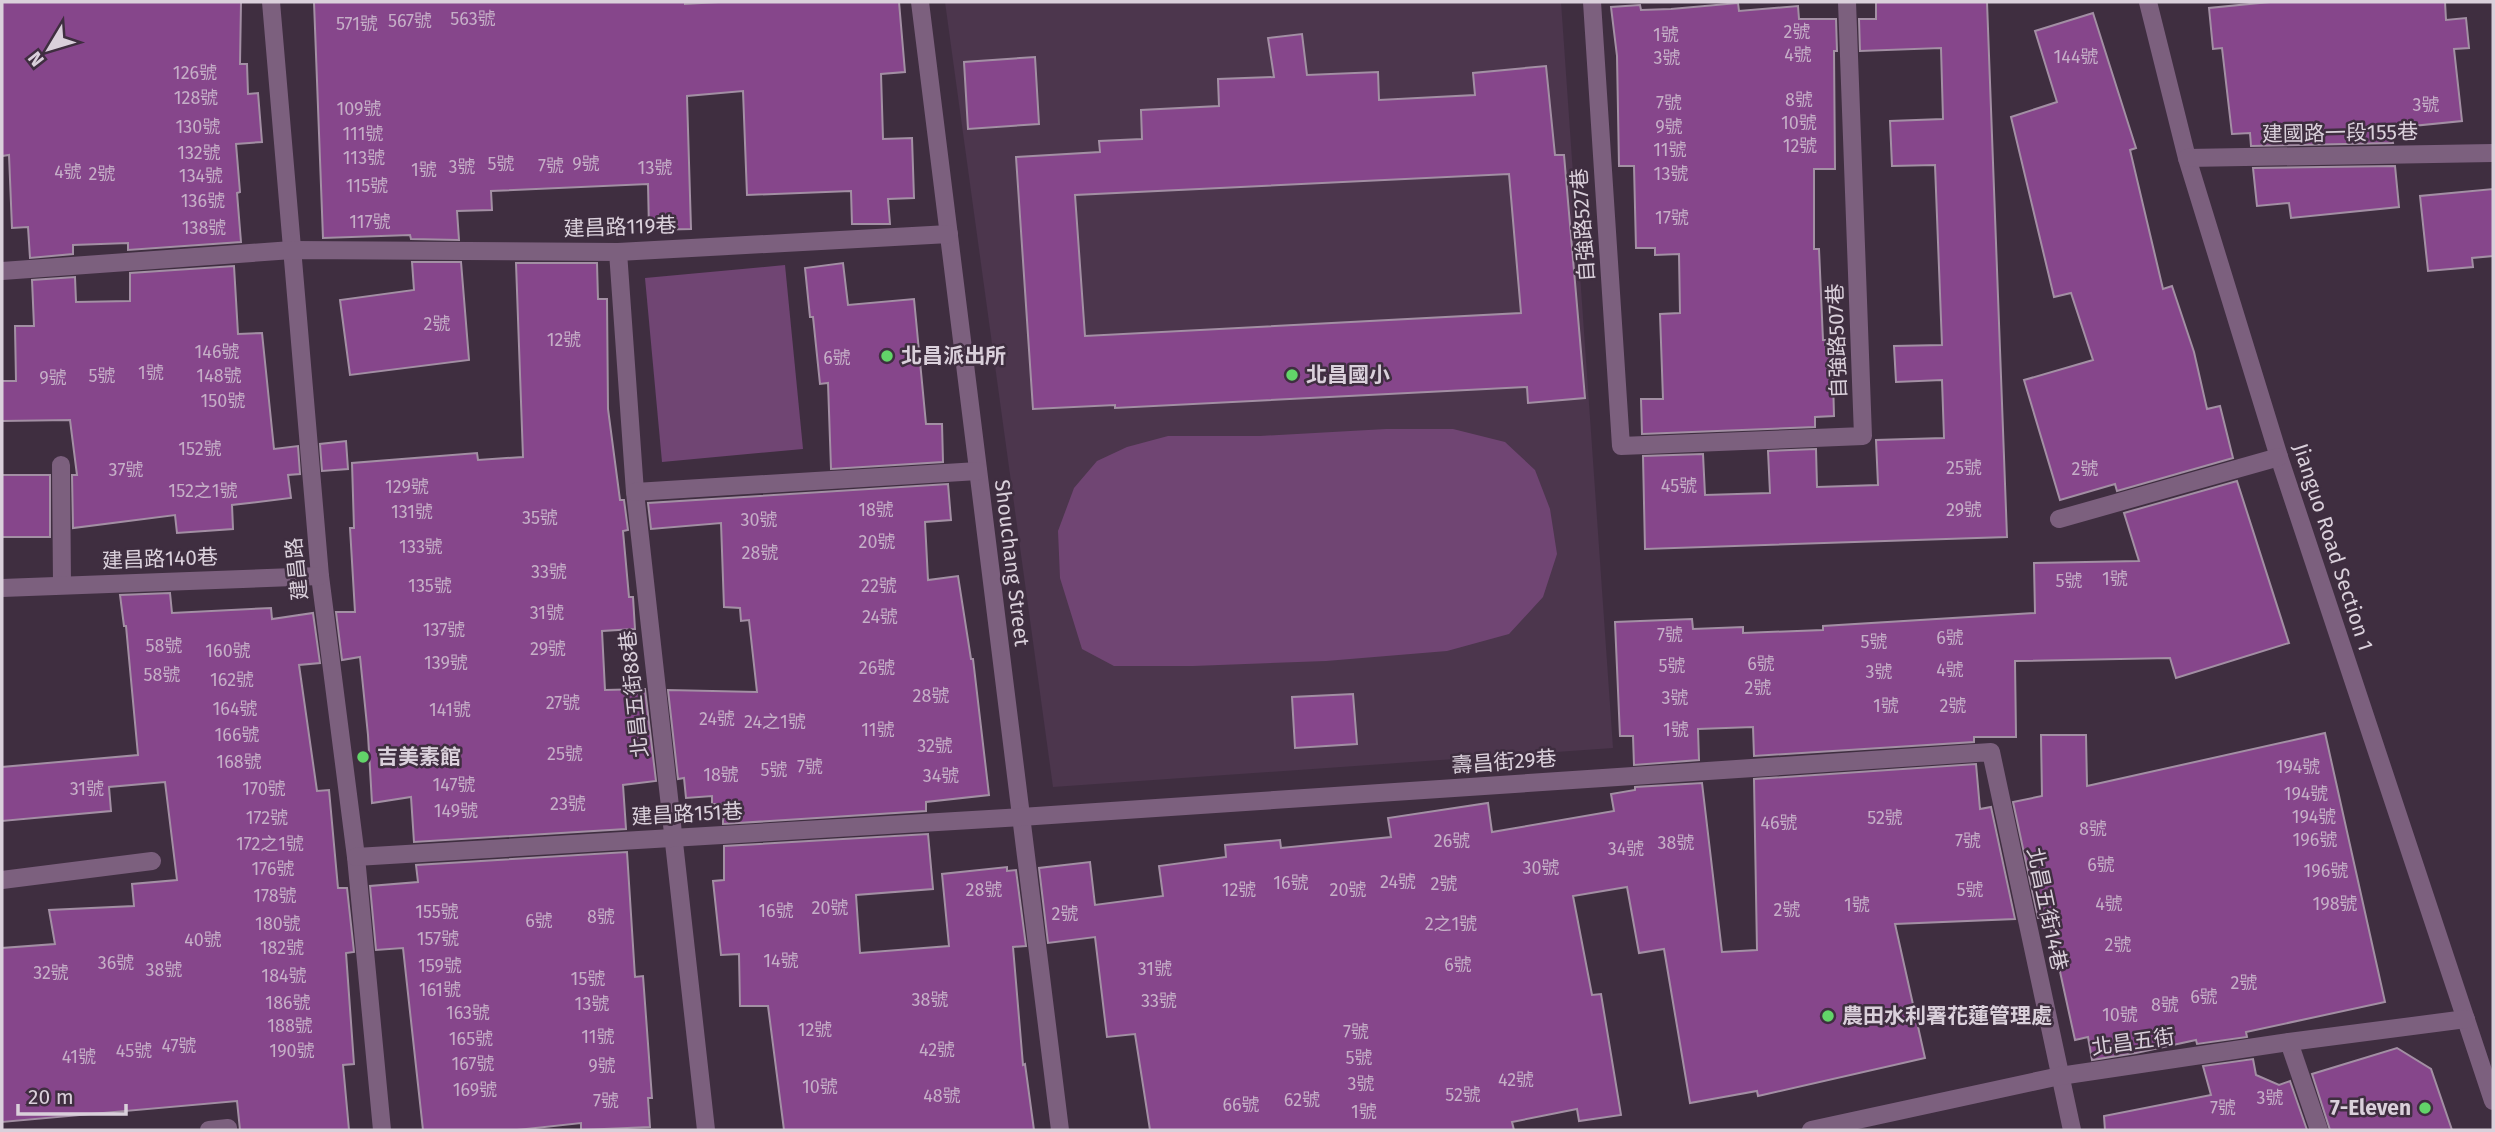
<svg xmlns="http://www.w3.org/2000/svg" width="2495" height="1132" viewBox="0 0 2495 1132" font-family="'Fira Sans','Noto Sans TC',sans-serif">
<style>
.built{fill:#4c364d}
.green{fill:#704573}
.building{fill:#86468b;stroke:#a38fa4;stroke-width:2;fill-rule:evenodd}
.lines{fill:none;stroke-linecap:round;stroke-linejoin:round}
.minor{stroke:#7c607e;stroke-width:18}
.poi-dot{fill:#62d469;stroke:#3f2e40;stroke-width:2.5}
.labels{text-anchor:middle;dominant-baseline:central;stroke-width:5;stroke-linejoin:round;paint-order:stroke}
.number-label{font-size:18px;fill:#c5aec7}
.street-label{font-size:21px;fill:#dad0db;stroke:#3f2e40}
.poi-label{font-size:21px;font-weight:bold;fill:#dad0db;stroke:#3f2e40;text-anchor:start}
</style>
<rect width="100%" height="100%" fill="#3f2e40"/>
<polygon class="built" points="945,2 1561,2 1613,748 1053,787"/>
<g class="green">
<polygon points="785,265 803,449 662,462 645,278"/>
<polygon points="1386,429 1453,429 1505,442 1535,470 1550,509 1557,554 1543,597 1509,634 1447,651 1326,661 1193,666 1114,666 1082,649 1060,578 1058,531 1074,488 1097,461 1127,447 1168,436 1260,436"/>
</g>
<g class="building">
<polygon points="2,2 241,2 240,64 247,64 248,94 258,93 262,142 236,144 240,192 237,193 241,242 128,250 128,243 73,245 73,254 30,258 28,227 12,228 9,155 2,156"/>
<polygon points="314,2 685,2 685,4 719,2 899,2 905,72 881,74 883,139 912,138 914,198 888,199 890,224 852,224 851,191 747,195 743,91 687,96 691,229 649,230 648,184 491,191 492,210 457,211 459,240 411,239 410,235 323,238"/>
<polygon points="1876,2 1987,2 2007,537 1645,549 1643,456 1703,454 1705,495 1770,493 1768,451 1816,449 1817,487 1878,485 1876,440 1944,438 1942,380 1896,382 1894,346 1942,345 1935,165 1892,166 1890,121 1943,119 1941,48 1860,51 1859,19 1876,19"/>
<polygon points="2270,2 2445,2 2446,20 2466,18 2469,48 2454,49 2462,121 2413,126 2414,135 2392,137 2393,143 2251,146 2250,133 2232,134 2222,48 2213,49 2209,8"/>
<polygon points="1738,3 1739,11 1798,6 1799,19 1836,19 1837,51 1834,51 1835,169 1814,169 1814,249 1819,249 1823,340 1832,340 1834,416 1815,417 1815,427 1642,434 1641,399 1663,399 1660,314 1680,313 1679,254 1655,255 1655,248 1636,248 1634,166 1619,166 1617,56 1611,7 1640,5 1641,10 1671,9"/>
<polygon points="2093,13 2136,148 2130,150 2163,289 2172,286 2194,352 2207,409 2220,406 2233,458 2117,491 2115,484 2060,500 2024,380 2093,360 2071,293 2054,297 2011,117 2057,102 2035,31"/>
<path d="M1302,34l5,41 71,-3 1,28 96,-5 -2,-22 73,-7 9,89h9l21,243 -57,5 -1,-16 -412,21v-3l-82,4 -17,-252 84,-5 -1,-11 43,-2 -1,-29 78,-4 -1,-27 56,-2 -6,-39zM1509,174l12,139 -436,23 -10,-141z"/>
<polygon points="1035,57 1039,124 968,129 964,62"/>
<polygon points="2395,166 2399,207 2291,218 2289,203 2257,206 2253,168"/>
<polygon points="2493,189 2493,256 2472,258 2473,267 2428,271 2420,196"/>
<polygon points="412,262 461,262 469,360 350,375 340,300 414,290"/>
<polygon points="516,263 597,263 598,299 607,299 608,409 620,500 624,500 628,530 623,531 629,597 633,597 635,629 602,631 605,690 645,689 656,781 623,785 626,829 414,842 411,797 372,803 368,735 360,657 342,660 336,612 355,612 350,528 354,528 352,463 477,453 478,460 523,457"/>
<polygon points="843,263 848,305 914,299 926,424 942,424 943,462 831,469 828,383 820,384 813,317 810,317 805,268"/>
<polygon points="234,266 238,334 262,333 274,449 298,446 300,474 288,475 291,498 232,505 233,529 177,533 175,515 73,528 72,475 77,475 70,420 2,421 2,381 16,381 15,326 34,326 32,280 75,277 76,302 130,301 130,273"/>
<polygon points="346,441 348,469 322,471 320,444"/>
<rect x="2" y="475" width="48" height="62"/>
<polygon points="2237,481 2289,643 2176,678 2170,658 2015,661 2016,737 1974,737 1974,742 1754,756 1753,727 1698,729 1699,760 1634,765 1633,736 1620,736 1615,622 1692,619 1693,629 1743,627 1743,633 1823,630 1823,626 2035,613 2034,563 2139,561 2124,513"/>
<polygon points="948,484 951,520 925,522 928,580 958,576 971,659 973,659 989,795 926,802 926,811 723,824 723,804 712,804 712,796 686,798 684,778 678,779 668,690 757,692 749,620 741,621 740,608 724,607 721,523 651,529 648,503"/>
<polygon points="170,593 172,613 271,608 272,619 313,613 320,663 299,665 317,791 329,790 338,888 347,888 354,952 346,953 354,1064 343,1065 349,1130 240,1130 237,1101 2,1122 2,948 55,944 49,910 134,906 132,884 177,880 165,782 109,787 111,811 2,821 2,767 138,755 126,626 124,626 120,595"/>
<polygon points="1353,694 1357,744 1295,748 1292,697"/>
<polygon points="2325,733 2385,1002 2246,1032 2247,1037 2197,1044 2196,1040 2136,1053 2092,1060 2088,1037 2075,1040 2048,917 2038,918 2013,802 2042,796 2041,735 2086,735 2087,786"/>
<polygon points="1976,764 1980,809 1991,807 2015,919 1895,924 1925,1058 1758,1096 1757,1091 1690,1103 1664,949 1639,953 1627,887 1573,896 1592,995 1601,994 1621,1115 1579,1121 1577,1109 1512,1122 1514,1130 1150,1130 1135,1034 1107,1037 1095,937 1048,943 1039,868 1090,862 1095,905 1163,896 1159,866 1226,857 1225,845 1280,840 1281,848 1391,837 1388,818 1488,803 1492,832 1614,811 1611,794 1635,790 1635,787 1702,783 1722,952 1757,950 1754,779"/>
<polygon points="928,834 933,889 856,895 860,953 949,946 942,874 1007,867 1007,871 1016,870 1026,946 1013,947 1023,1065 1025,1064 1034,1130 784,1130 768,1006 740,1006 739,954 721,955 713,881 724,880 724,846"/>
<polygon points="627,852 635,977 643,976 652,1098 648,1098 650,1127 581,1130 581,1123 517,1130 423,1130 403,948 376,950 370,886 418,882 416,865"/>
<polygon points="2397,1048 2431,1069 2452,1130 2330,1130 2312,1074"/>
<polygon points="2253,1059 2256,1075 2279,1085 2290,1081 2307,1130 2105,1130 2104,1116 2211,1095 2203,1066"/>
</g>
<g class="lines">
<g class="minor">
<polyline points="271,2 320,576 356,857 382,1130"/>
<polyline points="920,2 1060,1130"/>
<polyline points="1592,2 1621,446 1863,436 1847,2"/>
<polyline points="2148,2 2187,158 2279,457 2493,1101"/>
<polyline points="2187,158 2493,153"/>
<polyline points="618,252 635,492 706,1130"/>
<polyline points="2,271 292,250 618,252 949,234"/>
<polyline points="61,465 62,585"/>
<polyline points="635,492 978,471"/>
<polyline points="2059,519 2279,457"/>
<polyline points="2,588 320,576"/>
<polyline points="356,857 1021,817 1991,752 2072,1130"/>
<polyline points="2,880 152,861"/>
<polyline points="2289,1042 2319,1130"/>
<polyline points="209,1130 228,1128"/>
<polyline points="1811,1130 2060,1076 2289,1042 2466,1019"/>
</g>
</g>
<g class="poi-dot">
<circle cx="887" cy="356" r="7"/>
<circle cx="1292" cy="375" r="7"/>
<circle cx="363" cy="757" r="7"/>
<circle cx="1828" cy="1016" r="7"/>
<circle cx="2425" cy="1108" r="7"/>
</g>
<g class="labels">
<g class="number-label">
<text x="473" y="19">563號</text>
<text x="410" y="21">567號</text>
<text x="357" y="24">571號</text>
<text x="1797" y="32">2號</text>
<text x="1666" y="35">1號</text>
<text x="1798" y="55">4號</text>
<text x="2076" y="57">144號</text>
<text x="1667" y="58">3號</text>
<text x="195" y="73">126號</text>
<text x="196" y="98">128號</text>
<text x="1799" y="100">8號</text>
<text x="1669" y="103">7號</text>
<text x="2426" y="105">3號</text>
<text x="359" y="109">109號</text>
<text x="1799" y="123">10號</text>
<text x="198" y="127">130號</text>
<text x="1669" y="127">9號</text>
<text x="363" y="134">111號</text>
<text x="1800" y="146">12號</text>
<text x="1670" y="150">11號</text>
<text x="199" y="153">132號</text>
<text x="364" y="158">113號</text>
<text x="501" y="164">5號</text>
<text x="586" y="164">9號</text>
<text x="551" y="166">7號</text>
<text x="462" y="167">3號</text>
<text x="655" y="168">13號</text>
<text x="424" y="170">1號</text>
<text x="68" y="172">4號</text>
<text x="102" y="174">2號</text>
<text x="1671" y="174">13號</text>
<text x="201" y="176">134號</text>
<text x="367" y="186">115號</text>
<text x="203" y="201">136號</text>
<text x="1672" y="218">17號</text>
<text x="370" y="222">117號</text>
<text x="204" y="228">138號</text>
<text x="437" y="324">2號</text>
<text x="564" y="340">12號</text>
<text x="217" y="352">146號</text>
<text x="837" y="358">6號</text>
<text x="151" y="373">1號</text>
<text x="102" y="376">5號</text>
<text x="219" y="376">148號</text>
<text x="53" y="378">9號</text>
<text x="223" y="401">150號</text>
<text x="200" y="449">152號</text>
<text x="1964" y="468">25號</text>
<text x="2085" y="469">2號</text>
<text x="126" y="470">37號</text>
<text x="1679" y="486">45號</text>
<text x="407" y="487">129號</text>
<text x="203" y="491">152之1號</text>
<text x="876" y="510">18號</text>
<text x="1964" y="510">29號</text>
<text x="412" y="512">131號</text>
<text x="540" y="518">35號</text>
<text x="759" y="520">30號</text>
<text x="877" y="542">20號</text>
<text x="421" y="547">133號</text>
<text x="760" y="553">28號</text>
<text x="549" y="572">33號</text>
<text x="2115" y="579">1號</text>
<text x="2069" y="581">5號</text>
<text x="430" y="586">135號</text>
<text x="879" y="586">22號</text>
<text x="547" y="613">31號</text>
<text x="880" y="617">24號</text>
<text x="444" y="630">137號</text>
<text x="1670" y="635">7號</text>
<text x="1950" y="638">6號</text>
<text x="1874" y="642">5號</text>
<text x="164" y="646">58號</text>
<text x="548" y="649">29號</text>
<text x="228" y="651">160號</text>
<text x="446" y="663">139號</text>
<text x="1761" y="664">6號</text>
<text x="1672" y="666">5號</text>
<text x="877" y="668">26號</text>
<text x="1950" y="670">4號</text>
<text x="1879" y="672">3號</text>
<text x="162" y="675">58號</text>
<text x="232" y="680">162號</text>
<text x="1758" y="688">2號</text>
<text x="931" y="696">28號</text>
<text x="1675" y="698">3號</text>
<text x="563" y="703">27號</text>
<text x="1886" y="706">1號</text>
<text x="1953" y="706">2號</text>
<text x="235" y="709">164號</text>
<text x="450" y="710">141號</text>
<text x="717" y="719">24號</text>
<text x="775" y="722">24之1號</text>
<text x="878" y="730">11號</text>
<text x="1676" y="730">1號</text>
<text x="237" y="735">166號</text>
<text x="935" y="746">32號</text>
<text x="565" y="754">25號</text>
<text x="239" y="762">168號</text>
<text x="810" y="767">7號</text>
<text x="2298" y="767">194號</text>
<text x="774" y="770">5號</text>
<text x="721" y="775">18號</text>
<text x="941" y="776">34號</text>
<text x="454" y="785">147號</text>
<text x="87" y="789">31號</text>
<text x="264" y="789">170號</text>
<text x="2306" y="794">194號</text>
<text x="568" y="804">23號</text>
<text x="456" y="811">149號</text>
<text x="2314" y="817">194號</text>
<text x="267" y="818">172號</text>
<text x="1885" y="818">52號</text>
<text x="1779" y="823">46號</text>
<text x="2093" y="829">8號</text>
<text x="2315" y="840">196號</text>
<text x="1452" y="841">26號</text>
<text x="1968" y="841">7號</text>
<text x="1676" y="843">38號</text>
<text x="270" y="844">172之1號</text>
<text x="1626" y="849">34號</text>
<text x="2101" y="865">6號</text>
<text x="1541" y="868">30號</text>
<text x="273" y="869">176號</text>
<text x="2326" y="871">196號</text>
<text x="1398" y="882">24號</text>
<text x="1291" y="883">16號</text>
<text x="1444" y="884">2號</text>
<text x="984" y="890">28號</text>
<text x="1239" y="890">12號</text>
<text x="1348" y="890">20號</text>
<text x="1970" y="890">5號</text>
<text x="275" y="896">178號</text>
<text x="2109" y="904">4號</text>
<text x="2335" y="904">198號</text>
<text x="1857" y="905">1號</text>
<text x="830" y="908">20號</text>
<text x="1787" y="910">2號</text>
<text x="776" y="911">16號</text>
<text x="437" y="912">155號</text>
<text x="1065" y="914">2號</text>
<text x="601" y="917">8號</text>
<text x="539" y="921">6號</text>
<text x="278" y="924">180號</text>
<text x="1451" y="924">2之1號</text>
<text x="438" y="939">157號</text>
<text x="203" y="940">40號</text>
<text x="2118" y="945">2號</text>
<text x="282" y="948">182號</text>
<text x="781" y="961">14號</text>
<text x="116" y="963">36號</text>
<text x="1458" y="965">6號</text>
<text x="440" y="966">159號</text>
<text x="1155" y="969">31號</text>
<text x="164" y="970">38號</text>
<text x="51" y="973">32號</text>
<text x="284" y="976">184號</text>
<text x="588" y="979">15號</text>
<text x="2244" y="983">2號</text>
<text x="440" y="990">161號</text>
<text x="2204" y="997">6號</text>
<text x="930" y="1000">38號</text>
<text x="1159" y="1001">33號</text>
<text x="288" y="1003">186號</text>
<text x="592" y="1004">13號</text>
<text x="2165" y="1005">8號</text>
<text x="468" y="1013">163號</text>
<text x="2120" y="1015">10號</text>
<text x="290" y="1026">188號</text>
<text x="815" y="1030">12號</text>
<text x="1356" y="1032">7號</text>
<text x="598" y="1037">11號</text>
<text x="471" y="1039">165號</text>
<text x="179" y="1046">47號</text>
<text x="937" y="1050">42號</text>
<text x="134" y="1051">45號</text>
<text x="292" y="1051">190號</text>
<text x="79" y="1057">41號</text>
<text x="1359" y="1058">5號</text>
<text x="473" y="1064">167號</text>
<text x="602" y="1066">9號</text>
<text x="1516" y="1080">42號</text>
<text x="1361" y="1084">3號</text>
<text x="820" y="1087">10號</text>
<text x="475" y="1090">169號</text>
<text x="1463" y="1095">52號</text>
<text x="942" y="1096">48號</text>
<text x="2270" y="1098">3號</text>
<text x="1302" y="1100">62號</text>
<text x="606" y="1101">7號</text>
<text x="1241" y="1105">66號</text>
<text x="2223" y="1108">7號</text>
<text x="1364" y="1112">1號</text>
</g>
<g class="street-label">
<text transform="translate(2340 133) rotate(-1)">建國路一段155巷</text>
<text transform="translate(1583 225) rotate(-94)">自強路527巷</text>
<text transform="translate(620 227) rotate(-2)">建昌路119巷</text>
<text transform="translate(1837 341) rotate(-92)">自強路507巷</text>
<text transform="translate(2333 547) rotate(72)">Jianguo Road Section 1</text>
<text transform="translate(160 559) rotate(-2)">建昌路140巷</text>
<text transform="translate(1012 563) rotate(83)">Shouchang Street</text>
<text transform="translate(297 569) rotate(-96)">建昌路</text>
<text transform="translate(634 694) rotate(-96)">北昌五街88巷</text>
<text transform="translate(1504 762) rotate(-4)">壽昌街29巷</text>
<text transform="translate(687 814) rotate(-3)">建昌路151巷</text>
<text transform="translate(2047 909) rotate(78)">北昌五街14巷</text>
<text transform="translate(2133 1042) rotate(-8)">北昌五街</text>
</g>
<g class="poi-label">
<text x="901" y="356">北昌派出所</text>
<text x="1306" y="375">北昌國小</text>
<text x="377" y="757">吉美素館</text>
<text x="1842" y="1016">農田水利署花蓮管理處</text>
<text x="2411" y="1108" text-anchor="end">7-Eleven</text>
</g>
</g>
<rect width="2495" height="1132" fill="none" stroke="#dad0db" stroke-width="7"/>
<g transform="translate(49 49) rotate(232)" stroke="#3f2e40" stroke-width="5" paint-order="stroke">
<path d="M0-5L12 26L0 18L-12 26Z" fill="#dad0db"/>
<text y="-10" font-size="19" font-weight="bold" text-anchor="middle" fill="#dad0db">N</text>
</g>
<path d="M18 1104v10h108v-10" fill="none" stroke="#dad0db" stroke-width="3.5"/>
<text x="28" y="1104" font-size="21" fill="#dad0db" stroke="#3f2e40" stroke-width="5" paint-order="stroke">20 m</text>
</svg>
